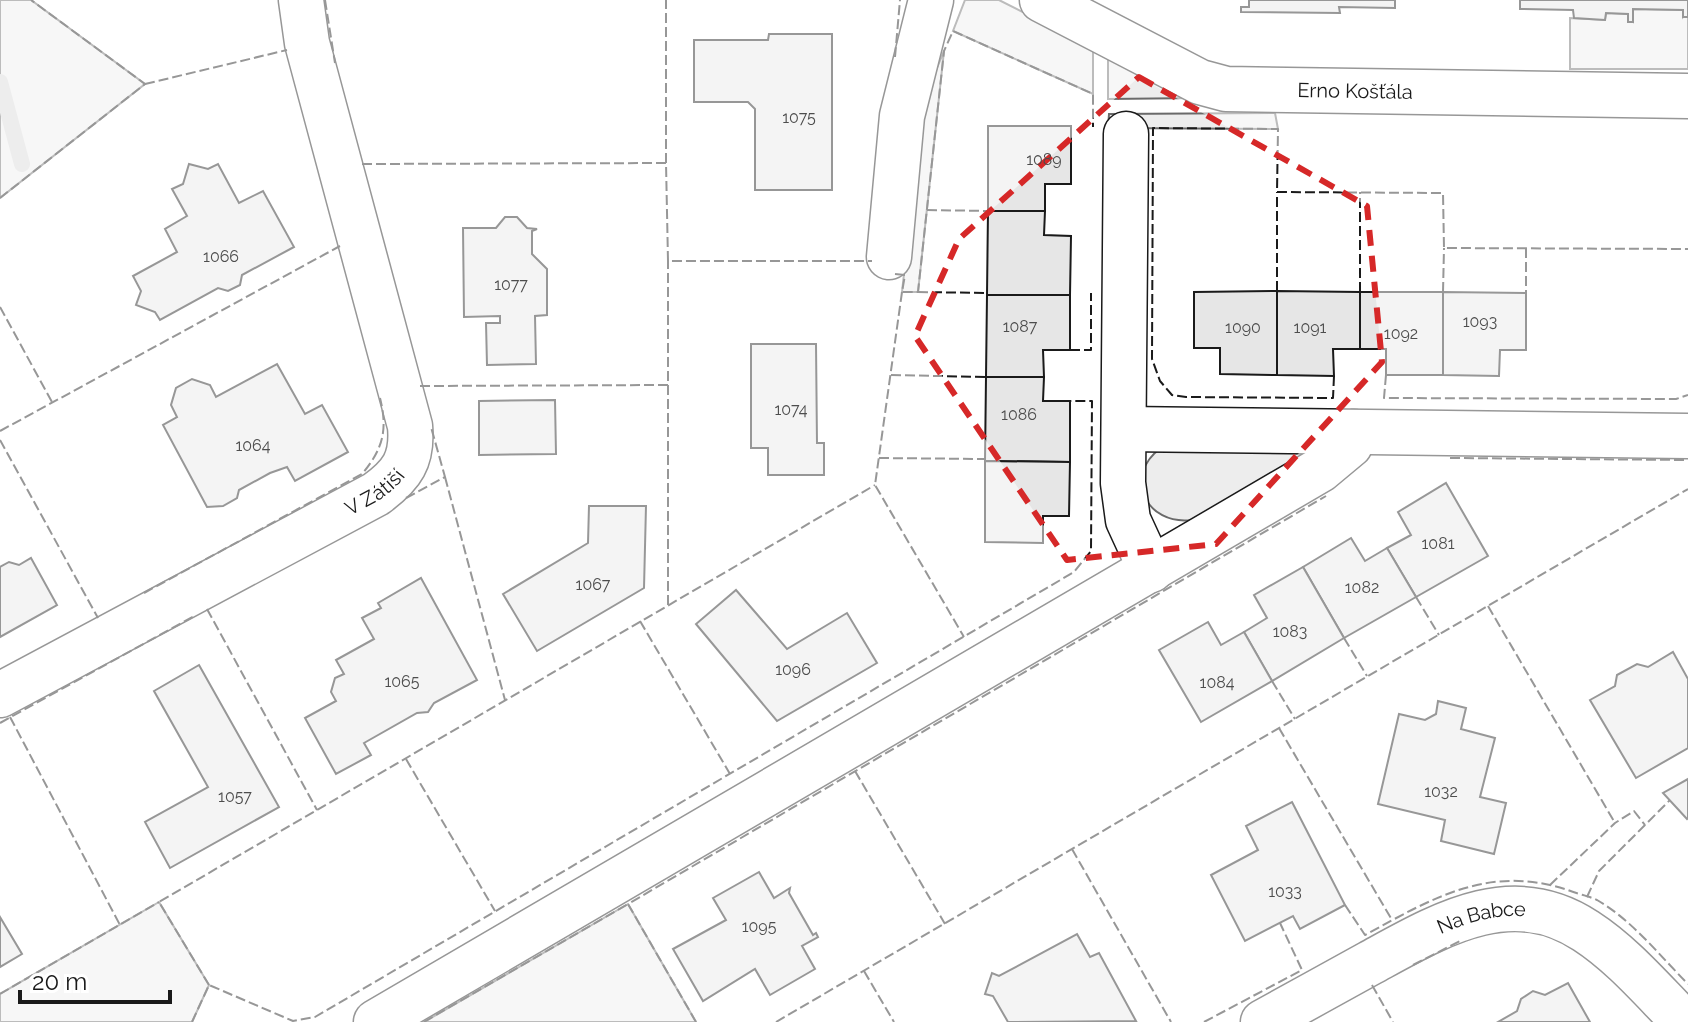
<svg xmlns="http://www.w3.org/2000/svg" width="1688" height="1022" viewBox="0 0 1688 1022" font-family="Raleway,sans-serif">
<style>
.green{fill:#ededed;stroke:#6a6a6a;stroke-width:2}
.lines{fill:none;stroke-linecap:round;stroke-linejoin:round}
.stream{stroke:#d7d7d7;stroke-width:16}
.building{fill:#e6e6e6;stroke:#1a1a1a;stroke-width:2}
.minor-casing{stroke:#1a1a1a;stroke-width:47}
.minor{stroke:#fff;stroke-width:44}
.fence{stroke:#1a1a1a;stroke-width:2;stroke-dasharray:10 4;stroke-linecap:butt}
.marked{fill:none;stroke:#d62828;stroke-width:6;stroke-dasharray:16 10;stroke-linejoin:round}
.labels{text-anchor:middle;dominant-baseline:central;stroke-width:6;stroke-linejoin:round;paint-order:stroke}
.number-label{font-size:16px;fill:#4d4d4d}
.street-label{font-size:20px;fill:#1a1a1a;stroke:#fff}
</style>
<rect width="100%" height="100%" fill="#fff"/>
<g class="green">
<polygon points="0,0 31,0 145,84 0,198"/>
<polygon points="965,0 999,0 1093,48 1093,94 953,31"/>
<polygon points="1633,9 1683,10 1683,17 1688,12 1688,69 1570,69 1570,18 1605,20 1606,13 1628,14 1633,21"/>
<polygon points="944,51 918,292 902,292 923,101"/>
<polygon points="1108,54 1200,98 1108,99"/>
<polygon points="1275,113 1278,129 1108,128 1109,114"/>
<path d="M1161,448l147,5 -116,67c-46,6 -70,-44 -31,-72z"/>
<polygon points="159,902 209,985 192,1022 0,1022 0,994"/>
<polygon points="628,904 696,1022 424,1022"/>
</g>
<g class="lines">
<polyline class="stream" points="0,82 22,164"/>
</g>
<g class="building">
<polygon points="1249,0 1395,0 1395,8 1339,7 1340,13 1241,12 1241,7 1249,7"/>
<polygon points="1520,0 1688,0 1688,17 1683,17 1683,10 1633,9 1633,22 1628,22 1628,14 1606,13 1605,20 1574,18 1573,10 1520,9"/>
<polygon points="769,34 832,34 832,190 755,190 755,109 748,102 694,102 694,40 768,40"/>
<polygon points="988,126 1071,126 1071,184 1045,184 1045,211 988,211"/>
<polygon points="189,164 208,169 218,164 239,203 263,191 294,247 242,275 240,285 228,291 218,288 160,320 155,312 136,305 141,291 133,276 177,252 165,229 187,216 172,189 183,184"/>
<polygon points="988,211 1045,211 1044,235 1071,236 1070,295 987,295"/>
<polygon points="505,217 517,217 527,228 537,229 532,231 532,254 547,269 547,315 535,316 536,364 487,365 486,323 500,323 500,316 464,317 463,228 496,228"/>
<polygon points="1277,291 1360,292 1360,349 1333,349 1334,376 1277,375"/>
<polygon points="1277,291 1277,375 1220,374 1220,348 1194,348 1194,292"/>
<polygon points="1360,292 1443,292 1443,375 1386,375 1386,349 1360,349"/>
<polygon points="1443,292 1526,293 1526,350 1500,350 1499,376 1443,375"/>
<polygon points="987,295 1070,295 1070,350 1043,350 1044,377 986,377"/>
<polygon points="751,344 816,344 817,443 824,443 824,475 768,475 768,448 751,448"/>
<polygon points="277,364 305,414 322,405 348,452 295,481 287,467 270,473 239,490 237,498 223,506 207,507 163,425 177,417 171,405 176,388 192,379 210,385 216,397"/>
<polygon points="986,377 1044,377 1043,401 1070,401 1070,462 985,461"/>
<polygon points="555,400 556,454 479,455 479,401"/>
<polygon points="985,461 1070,462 1069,516 1043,516 1043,543 985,542"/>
<polygon points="1446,483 1488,556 1416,597 1387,548 1411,535 1398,512"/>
<polygon points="589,506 646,506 644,588 537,651 503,594 588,543"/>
<polygon points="1351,538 1365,561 1387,548 1416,597 1344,638 1303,567"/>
<polygon points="31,558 57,605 0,637 0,567 9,562 19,565"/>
<polygon points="1303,567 1344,638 1272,681 1244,632 1267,618 1254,595"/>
<polygon points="421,578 477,680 434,703 428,712 417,713 364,743 371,755 336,774 305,718 336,701 331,692 335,678 344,674 336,660 374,639 362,618 381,608 378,603"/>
<polygon points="736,590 787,649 847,613 877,663 777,721 696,624"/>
<polygon points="1208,622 1221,645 1244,632 1272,681 1201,722 1159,650"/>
<polygon points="1673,652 1688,679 1688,748 1636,778 1590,700 1615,686 1617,675 1637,664 1648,667"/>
<polygon points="199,665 279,807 170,868 145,822 208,787 154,691"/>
<polygon points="1438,701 1466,708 1461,729 1495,738 1480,797 1506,803 1494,854 1441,841 1445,820 1378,804 1399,714 1425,720 1436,714"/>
<polygon points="1688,779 1688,818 1687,819 1663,793"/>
<polygon points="1292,802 1345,905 1300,929 1293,916 1245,941 1211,875 1258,850 1246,826"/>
<polygon points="759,872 774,898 790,888 789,893 813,935 816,933 818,937 802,946 815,969 770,995 755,969 703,1001 673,949 726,920 713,898"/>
<polygon points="0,917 22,954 0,967"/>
<polygon points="1077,934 1090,957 1099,953 1136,1021 1008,1022 993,996 985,994 992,973 999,976"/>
<polygon points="1568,983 1590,1022 1498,1022 1517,1011 1521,999 1533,991 1545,995"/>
</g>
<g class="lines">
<g class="minor-casing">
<g id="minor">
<path id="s1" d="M1042,0l158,82 26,7 462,7"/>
<polyline points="1126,134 1123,483 1128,520 1151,570"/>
<polyline points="889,257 902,116 931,0"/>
<polyline points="1124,429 1688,436"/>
<path id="s2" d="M0,695l376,-201c26,-19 37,-34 34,-68l-103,-383 -6,-43"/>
<polyline points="376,1022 1320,470 1350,445 1354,432"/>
<path id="s3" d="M1263,1022c36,-20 71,-39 107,-59 68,-37 141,-82 216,-32 37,24 67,60 98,91"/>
</g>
</g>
<use href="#minor" class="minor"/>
<g class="fence">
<polyline points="325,0 335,63"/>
<polyline points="895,57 900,0"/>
<polyline points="145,84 287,50"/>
<polyline points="666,163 666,0"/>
<polyline points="362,164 666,163 668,261 872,261"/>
<polyline points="0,198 145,84 31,0"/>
<polyline points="927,210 988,211"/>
<polyline points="1526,248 1526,293"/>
<polyline points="895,274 905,275 902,292 918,292 944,51 953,31 1093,94 1093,127"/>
<polyline points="1277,291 1277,192"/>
<polyline points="902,292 875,485 964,637"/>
<polyline points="918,292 987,293"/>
<polyline points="1360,292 1360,192"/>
<polyline points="1443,292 1444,248"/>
<polyline points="0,307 52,402"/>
<polyline points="1070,350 1091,350 1091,293"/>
<polyline points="891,375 986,377"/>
<polyline points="1386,375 1384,398 1676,399 1688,395"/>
<polyline points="1334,376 1333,398 1186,397 1172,395 1160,381 1152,359 1153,128 1278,129 1277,192 1443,193 1444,248 1688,249"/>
<polyline points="420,386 668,385"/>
<polyline points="0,431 340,246"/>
<polyline points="0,440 98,618"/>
<polyline points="879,458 986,459"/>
<polyline points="1450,458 1688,460"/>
<polyline points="445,477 505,700"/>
<polyline points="406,498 445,477 431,427"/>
<path d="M144,593l218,-119c21,-25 26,-44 18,-76"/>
<polyline points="1416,597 1439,635"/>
<polyline points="668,605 668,261"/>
<polyline points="1488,606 1615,823"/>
<polyline points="207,609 317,810"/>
<polyline points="640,621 730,774"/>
<polyline points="1344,638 1367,676"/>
<polyline points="1272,681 1295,719"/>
<polyline points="10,717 120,925"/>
<polyline points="0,723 196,615"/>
<polyline points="1279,728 1392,920"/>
<polyline points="406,759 495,911"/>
<polyline points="855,771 945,924"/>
<polyline points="1072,849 1171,1022"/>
<polyline points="1550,885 1615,823 1634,811 1645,825"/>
<polyline points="1587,897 1599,871 1670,800"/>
<path d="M1345,905l20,30c68,-37 124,-71 203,-45 9,4 21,6 29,10 35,20 63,56 91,84"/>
<polyline points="1413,965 1460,941"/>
<polyline points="864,971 894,1022"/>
<polyline points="209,985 159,902 875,485"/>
<polyline points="1372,985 1393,1022"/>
<polyline points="0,994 159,902"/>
<polyline points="192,1022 209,985 293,1021 315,1017 1074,572 1091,551 1092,401 1070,401"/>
<polyline points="424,1022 628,904"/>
<polyline points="696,1022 628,904 1326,496"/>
<polyline points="776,1022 1688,489"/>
<polyline points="1204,1022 1302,970 1280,923"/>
</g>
</g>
<path d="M0 0H1688V1022H0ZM1139,77l228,129 15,156 -166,182 -149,16 -152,-224 44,-97z" fill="#fff" fill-opacity=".55" fill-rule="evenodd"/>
<path class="marked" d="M1139,77l228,129 15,156 -166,182 -149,16 -152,-224 44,-97z"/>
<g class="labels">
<g class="number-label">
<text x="799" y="117">1075</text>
<text x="1044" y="159">1089</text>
<text x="221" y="256">1066</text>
<text x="511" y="284">1077</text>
<text x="1480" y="321">1093</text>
<text x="1020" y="326">1087</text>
<text x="1243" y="327">1090</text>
<text x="1310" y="327">1091</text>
<text x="1401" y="333">1092</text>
<text x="791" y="409">1074</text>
<text x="1019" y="414">1086</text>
<text x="253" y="445">1064</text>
<text x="1438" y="543">1081</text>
<text x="593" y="584">1067</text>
<text x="1362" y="587">1082</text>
<text x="1290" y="631">1083</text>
<text x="793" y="669">1096</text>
<text x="402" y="681">1065</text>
<text x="1217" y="682">1084</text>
<text x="1441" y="791">1032</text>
<text x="235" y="796">1057</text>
<text x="1285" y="891">1033</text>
<text x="759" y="926">1095</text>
</g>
<g class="street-label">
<text stroke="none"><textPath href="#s1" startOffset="334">Erno Košťála</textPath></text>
<text stroke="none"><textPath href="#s2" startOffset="426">V Zátiší</textPath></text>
<text stroke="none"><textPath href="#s3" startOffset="244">Na Babce</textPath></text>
</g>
</g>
<path d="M20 990v12h150v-12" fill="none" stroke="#1a1a1a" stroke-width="4"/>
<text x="32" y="990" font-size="24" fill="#1a1a1a" stroke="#ffffff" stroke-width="6" paint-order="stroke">20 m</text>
</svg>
